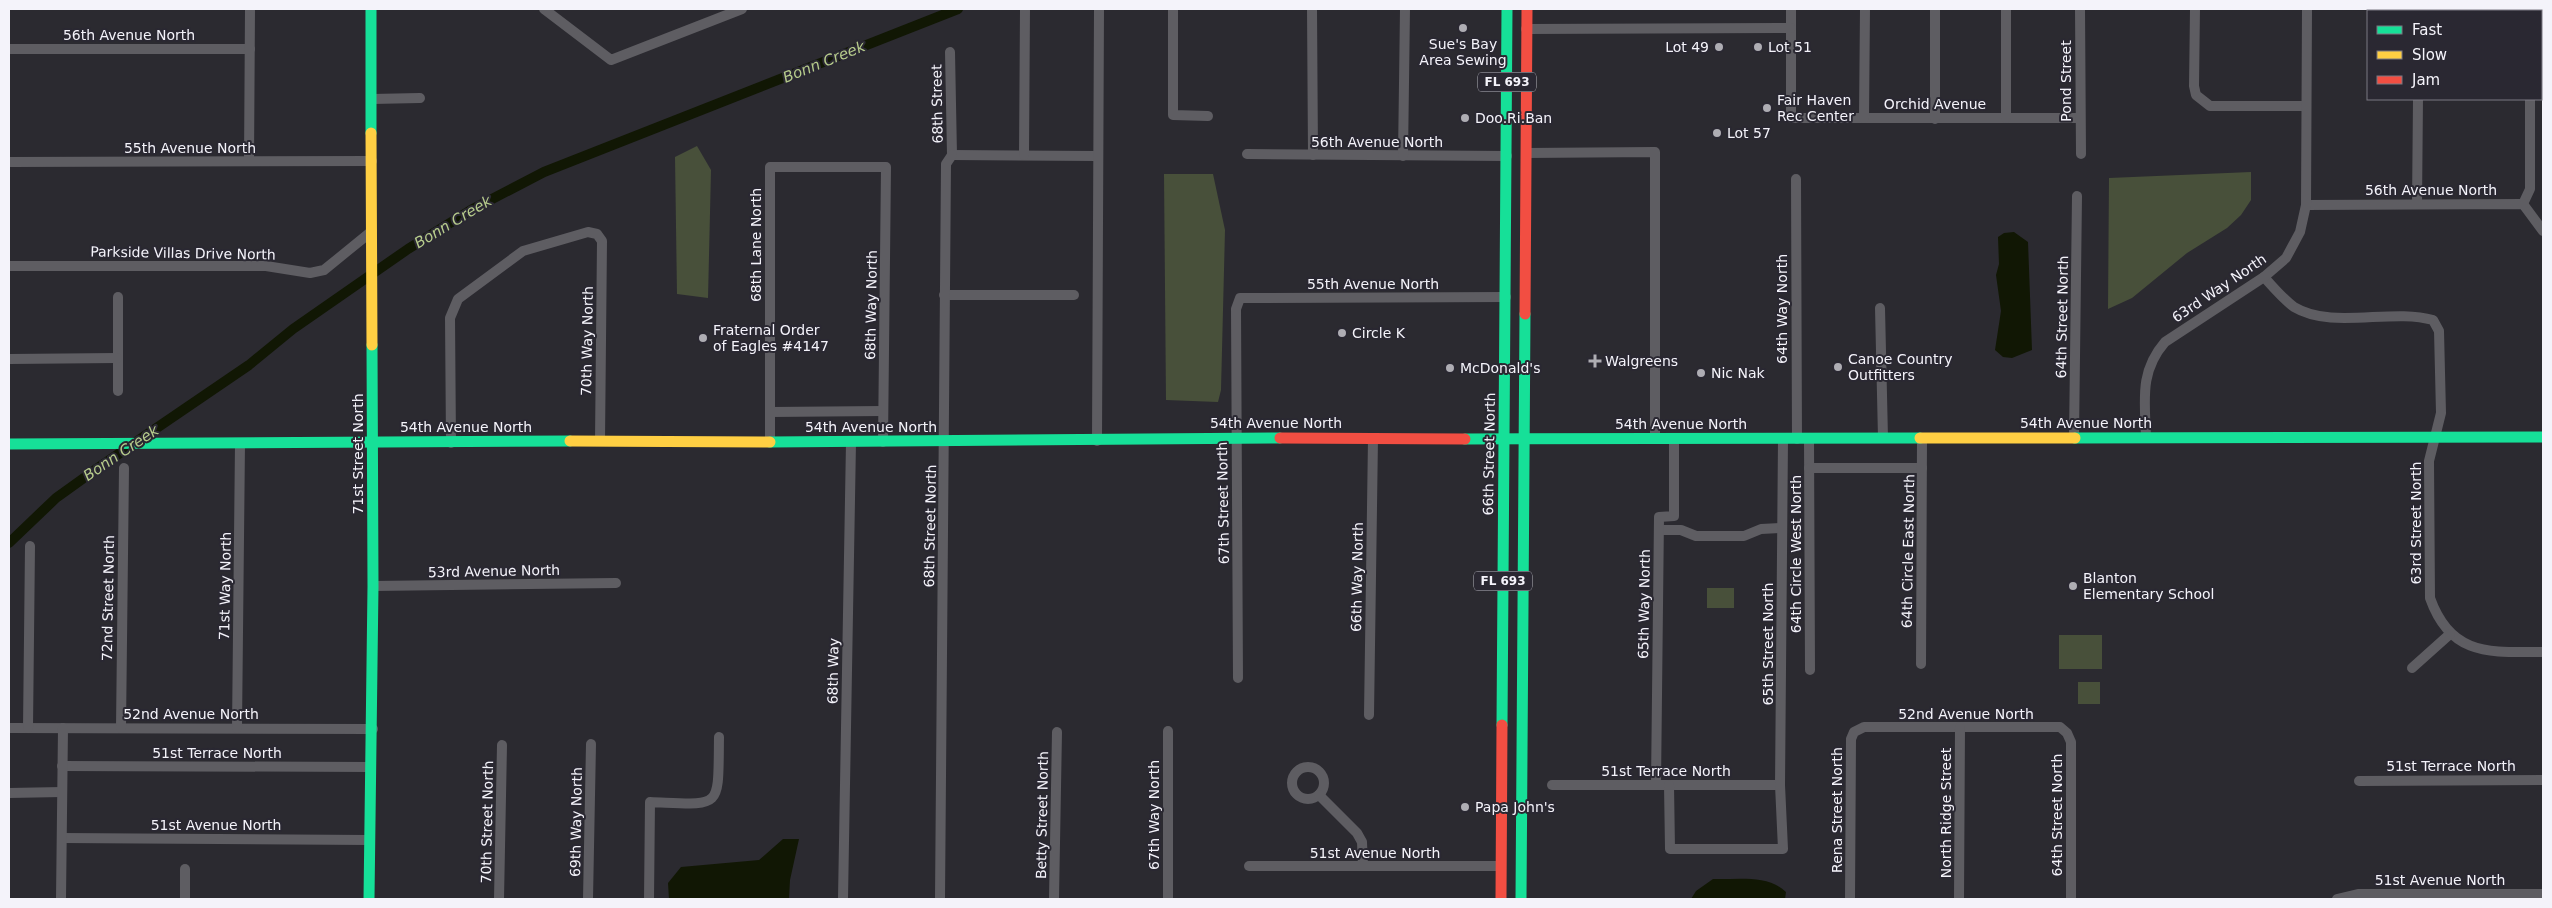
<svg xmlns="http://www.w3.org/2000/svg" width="2552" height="908" viewBox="0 0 2552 908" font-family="'DejaVu Sans',sans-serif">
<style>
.green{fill:#48503a}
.water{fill:#111704}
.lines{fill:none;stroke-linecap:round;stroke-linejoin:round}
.canal{stroke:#111704;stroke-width:10}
.street{stroke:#5e5d62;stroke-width:10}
.fast{stroke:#16e098;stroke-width:11}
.slow{stroke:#ffcf43;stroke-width:11}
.jam{stroke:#f24e42;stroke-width:11}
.poi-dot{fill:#aeadb3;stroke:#2a2832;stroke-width:2}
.labels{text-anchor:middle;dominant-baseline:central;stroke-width:4;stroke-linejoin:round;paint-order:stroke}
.shield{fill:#2a2832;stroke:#b7b6be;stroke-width:1}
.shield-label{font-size:12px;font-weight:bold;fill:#f4f3fa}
.street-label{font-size:14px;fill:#f4f3fa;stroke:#2a2832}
.poi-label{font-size:14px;fill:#f4f3fa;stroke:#2a2832;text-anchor:start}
.water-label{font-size:15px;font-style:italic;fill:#b7cc8c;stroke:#2a2832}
</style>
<rect width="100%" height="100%" fill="#2b2a30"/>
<g class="green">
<polygon points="697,146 711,170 708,298 677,294 675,157"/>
<polygon points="2251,172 2251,200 2241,215 2227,228 2187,253 2132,298 2108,309 2109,178"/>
<polygon points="1164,174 1213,174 1225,230 1221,390 1218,402 1166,400"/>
<rect x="1707" y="588" width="27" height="20"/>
<rect x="2059" y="635" width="43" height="34"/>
<rect x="2078" y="682" width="22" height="22"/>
</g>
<g class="water">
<polygon points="2014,232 2028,242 2032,350 2012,358 2003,357 1995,350 2001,311 1996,275 1999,264 1998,237 2004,233"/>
<polygon points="783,839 799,839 790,880 789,899 669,899 668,883 681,867 759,860"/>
<path d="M1713,879c24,1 54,-5 73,13l-1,7h-94l5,-8z"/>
</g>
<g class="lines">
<polyline class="canal" points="9,543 56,498 95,470 249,365 293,329 408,249 471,210 544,172 958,9"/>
<g class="street">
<polyline points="544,9 611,60 742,9"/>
<polyline points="1173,9 1173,115 1208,116"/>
<polyline points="1312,9 1313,155"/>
<polyline points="1791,9 1791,118 2079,118"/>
<polyline points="2080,9 2081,154"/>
<polyline points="2195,9 2194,86 2196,95 2210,106 2306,106"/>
<polyline points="2419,11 2419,9"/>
<polyline points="2531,11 2531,9"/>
<polyline points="1526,29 1791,28"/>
<polyline points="9,49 250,49"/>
<polyline points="950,52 952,155"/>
<polyline points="372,99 420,98"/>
<polyline points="1864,118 1865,9"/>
<polyline points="2006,118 2006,9"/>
<polyline points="1935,119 1935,9"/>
<polyline points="1526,153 1655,152 1655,439"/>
<polyline points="1247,154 1507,156"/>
<polyline points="952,155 1098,156"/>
<polyline points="1024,155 1025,9"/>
<polyline points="1403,156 1405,9"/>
<polyline points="249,161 250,9"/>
<polyline points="9,162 372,161"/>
<polyline points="1796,179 1797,439"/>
<polyline points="2417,204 2418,99"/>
<polyline points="2523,204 2530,189 2530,99"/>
<polyline points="2306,205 2523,204 2543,231"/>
<polyline points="9,266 266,266 310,273 324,270 372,231"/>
<path d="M2264,277c9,10 19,22 30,30 38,23 97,1 139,13l6,11 2,82 -12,48 1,137c21,59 60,54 113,54"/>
<polyline points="944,295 1074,295"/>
<polyline points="118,297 118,391"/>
<polyline points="1880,308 1883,438"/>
<polyline points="9,359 117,358"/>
<polyline points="771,412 883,411"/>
<polyline points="2074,438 2077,196"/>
<path d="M2146,438c-1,-37 -7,-66 19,-96l99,-65 22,-19 14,-26 6,-27 1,-196"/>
<polyline points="1809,439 1810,670"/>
<polyline points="1097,441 1099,9"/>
<polyline points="770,442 770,167 886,167 883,442"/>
<polyline points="451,443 450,318 458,299 523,251 588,232 597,234 602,241 600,441"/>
<polyline points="1809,468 1922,468"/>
<polyline points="1659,530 1681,530 1696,536 1744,536 1761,529 1782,528"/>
<polyline points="373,586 616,583"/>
<polyline points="1921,664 1922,438"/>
<polyline points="2412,668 2450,634"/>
<polyline points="1238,678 1236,309 1240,298 1506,297"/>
<polyline points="1369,715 1373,438"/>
<polyline points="9,728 373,729"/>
<polyline points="28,728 30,546"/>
<polyline points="121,728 124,468"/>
<polyline points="237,728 240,443"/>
<polyline points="62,766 371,767"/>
<circle cx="1308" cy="783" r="16"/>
<polyline points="2359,781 2543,780"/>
<polyline points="1656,784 1659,517 1674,516 1674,439"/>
<polyline points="1552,785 1780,785"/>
<polyline points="1669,785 1670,849 1783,849 1780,785 1783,439"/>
<polyline points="9,793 62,792"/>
<polyline points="1319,795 1357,833 1362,842 1363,866"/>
<polyline points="62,838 369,840"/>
<polyline points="1249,866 1500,866"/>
<polyline points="61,899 63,728"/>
<polyline points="185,899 185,869"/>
<polyline points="499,899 502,745"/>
<polyline points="588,899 591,744"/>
<path d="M649,899l1,-97c73,3 68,9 69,-65"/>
<polyline points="843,899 851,442"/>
<polyline points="940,899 946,164 952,155"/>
<polyline points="1054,899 1057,732"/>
<polyline points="1168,899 1168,731"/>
<polyline points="1850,899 1851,739 1854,732 1864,727 2060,727 2067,733 2071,742 2071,899"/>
<polyline points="1959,899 1960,727"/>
<polyline points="2337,899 2358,894 2543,894"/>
</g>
<g class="fast">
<polyline points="371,9 371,133"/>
<polyline points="2075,438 2543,437"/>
<polyline points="1465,439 1920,438"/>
<polyline points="770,442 1280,438"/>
<polyline points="9,444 570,441"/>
<polyline points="1502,725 1507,9"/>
<polyline points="369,899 373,586 372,345"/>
<polyline points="1521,899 1525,314"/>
</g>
<g class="slow">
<polyline points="371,133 372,345"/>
<polyline points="1920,438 2075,438"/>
<polyline points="570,441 770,442"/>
</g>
<g class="jam">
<polyline points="1525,314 1527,9"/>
<polyline points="1280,438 1465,439"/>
<polyline points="1501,899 1502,725"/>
</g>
</g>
<g class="poi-dot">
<circle cx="1463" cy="28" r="5"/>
<circle cx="1719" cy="47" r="5"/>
<circle cx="1758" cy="47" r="5"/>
<circle cx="1767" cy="108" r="5"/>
<circle cx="1465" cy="118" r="5"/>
<circle cx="1717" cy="133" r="5"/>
<circle cx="1342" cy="333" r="5"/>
<circle cx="703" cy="338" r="5"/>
<path d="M1592.5 353.5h5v5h5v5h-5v5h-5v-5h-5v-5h5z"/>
<circle cx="1838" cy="367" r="5"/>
<circle cx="1450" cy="368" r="5"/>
<circle cx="1701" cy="373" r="5"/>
<circle cx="2073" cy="586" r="5"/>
<circle cx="1465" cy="807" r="5"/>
</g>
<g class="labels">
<g class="shield">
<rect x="1478" y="72.5" width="58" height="19" rx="4"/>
<rect x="1474" y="571.5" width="58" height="19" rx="4"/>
</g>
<g class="shield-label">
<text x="1507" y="82">FL 693</text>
<text x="1503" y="581">FL 693</text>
</g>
<g class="street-label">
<text x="129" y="35">56th Avenue North</text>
<text transform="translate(2066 81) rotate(-90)">Pond Street</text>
<text transform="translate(937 104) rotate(-91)">68th Street</text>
<text x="1935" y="104">Orchid Avenue</text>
<text x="1377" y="142">56th Avenue North</text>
<text x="190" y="148">55th Avenue North</text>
<text x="2431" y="190">56th Avenue North</text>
<text transform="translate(756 245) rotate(-90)">68th Lane North</text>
<text transform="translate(183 253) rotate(1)">Parkside Villas Drive North</text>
<text x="1373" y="284">55th Avenue North</text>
<text transform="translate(2219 288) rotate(-34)">63rd Way North</text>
<text transform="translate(871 305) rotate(-89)">68th Way North</text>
<text transform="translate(1782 309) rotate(-90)">64th Way North</text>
<text transform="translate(2062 317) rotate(-89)">64th Street North</text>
<text transform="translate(587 341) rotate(-89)">70th Way North</text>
<text x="1276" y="423">54th Avenue North</text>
<text x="2086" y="423">54th Avenue North</text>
<text x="1681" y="424">54th Avenue North</text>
<text x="466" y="427">54th Avenue North</text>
<text x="871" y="427">54th Avenue North</text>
<text transform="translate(358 454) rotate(-90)">71st Street North</text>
<text transform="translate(1489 454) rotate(-89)">66th Street North</text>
<text transform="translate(1223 503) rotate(-91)">67th Street North</text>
<text transform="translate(2416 523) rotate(-90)">63rd Street North</text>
<text transform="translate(930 526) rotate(-89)">68th Street North</text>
<text transform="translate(1908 551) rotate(-89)">64th Circle East North</text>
<text transform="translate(1796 554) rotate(-90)">64th Circle West North</text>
<text transform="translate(494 571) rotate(-1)">53rd Avenue North</text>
<text transform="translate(1357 577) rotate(-89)">66th Way North</text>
<text transform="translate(225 586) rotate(-89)">71st Way North</text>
<text transform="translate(108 598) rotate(-89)">72nd Street North</text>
<text transform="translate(1644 604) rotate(-89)">65th Way North</text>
<text transform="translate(1768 644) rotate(-90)">65th Street North</text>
<text transform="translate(833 671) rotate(-89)">68th Way</text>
<text x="191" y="714">52nd Avenue North</text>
<text x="1966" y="714">52nd Avenue North</text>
<text x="217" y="753">51st Terrace North</text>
<text x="2451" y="766">51st Terrace North</text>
<text x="1666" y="771">51st Terrace North</text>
<text transform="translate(1837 810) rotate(-90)">Rena Street North</text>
<text transform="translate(1946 813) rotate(-90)">North Ridge Street</text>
<text transform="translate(1042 815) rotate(-89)">Betty Street North</text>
<text transform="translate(1154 815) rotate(-90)">67th Way North</text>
<text transform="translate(2057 815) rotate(-90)">64th Street North</text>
<text transform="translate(487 822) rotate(-89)">70th Street North</text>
<text transform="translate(576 822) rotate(-89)">69th Way North</text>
<text x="216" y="825">51st Avenue North</text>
<text x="1375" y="853">51st Avenue North</text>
<text x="2440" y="880">51st Avenue North</text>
</g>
<g class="poi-label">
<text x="1463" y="44" text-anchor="middle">Sue's Bay<tspan x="1463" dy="16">Area Sewing</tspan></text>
<text x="1709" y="47" text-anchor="end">Lot 49</text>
<text x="1768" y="47">Lot 51</text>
<text x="1777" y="100">Fair Haven<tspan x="1777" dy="16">Rec Center</tspan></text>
<text x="1475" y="118">Doo.Ri.Ban</text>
<text x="1727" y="133">Lot 57</text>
<text x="713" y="330">Fraternal Order<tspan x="713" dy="16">of Eagles #4147</tspan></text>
<text x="1352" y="333">Circle K</text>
<text x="1848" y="359">Canoe Country<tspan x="1848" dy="16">Outfitters</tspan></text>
<text x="1605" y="361">Walgreens</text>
<text x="1460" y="368">McDonald's</text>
<text x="1711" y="373">Nic Nak</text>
<text x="2083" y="578">Blanton<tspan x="2083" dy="16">Elementary School</tspan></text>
<text x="1475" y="807">Papa John's</text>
</g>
<g class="water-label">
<text transform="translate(824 62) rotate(-22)">Bonn Creek</text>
<text transform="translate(453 222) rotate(-31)">Bonn Creek</text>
<text transform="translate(121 453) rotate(-34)">Bonn Creek</text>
</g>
</g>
<rect width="2552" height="908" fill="none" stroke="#f4f3fa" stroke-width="20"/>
<rect x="2367" y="10" width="175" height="90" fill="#2a2832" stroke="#7b7982"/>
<rect x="2377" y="26" width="25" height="8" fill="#16e098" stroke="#7b7982"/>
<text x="2412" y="35" font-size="15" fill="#f4f3fa">Fast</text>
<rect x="2377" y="51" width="25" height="8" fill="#ffcf43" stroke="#7b7982"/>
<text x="2412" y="60" font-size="15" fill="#f4f3fa">Slow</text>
<rect x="2377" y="76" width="25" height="8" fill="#f24e42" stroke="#7b7982"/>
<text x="2412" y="85" font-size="15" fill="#f4f3fa">Jam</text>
</svg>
